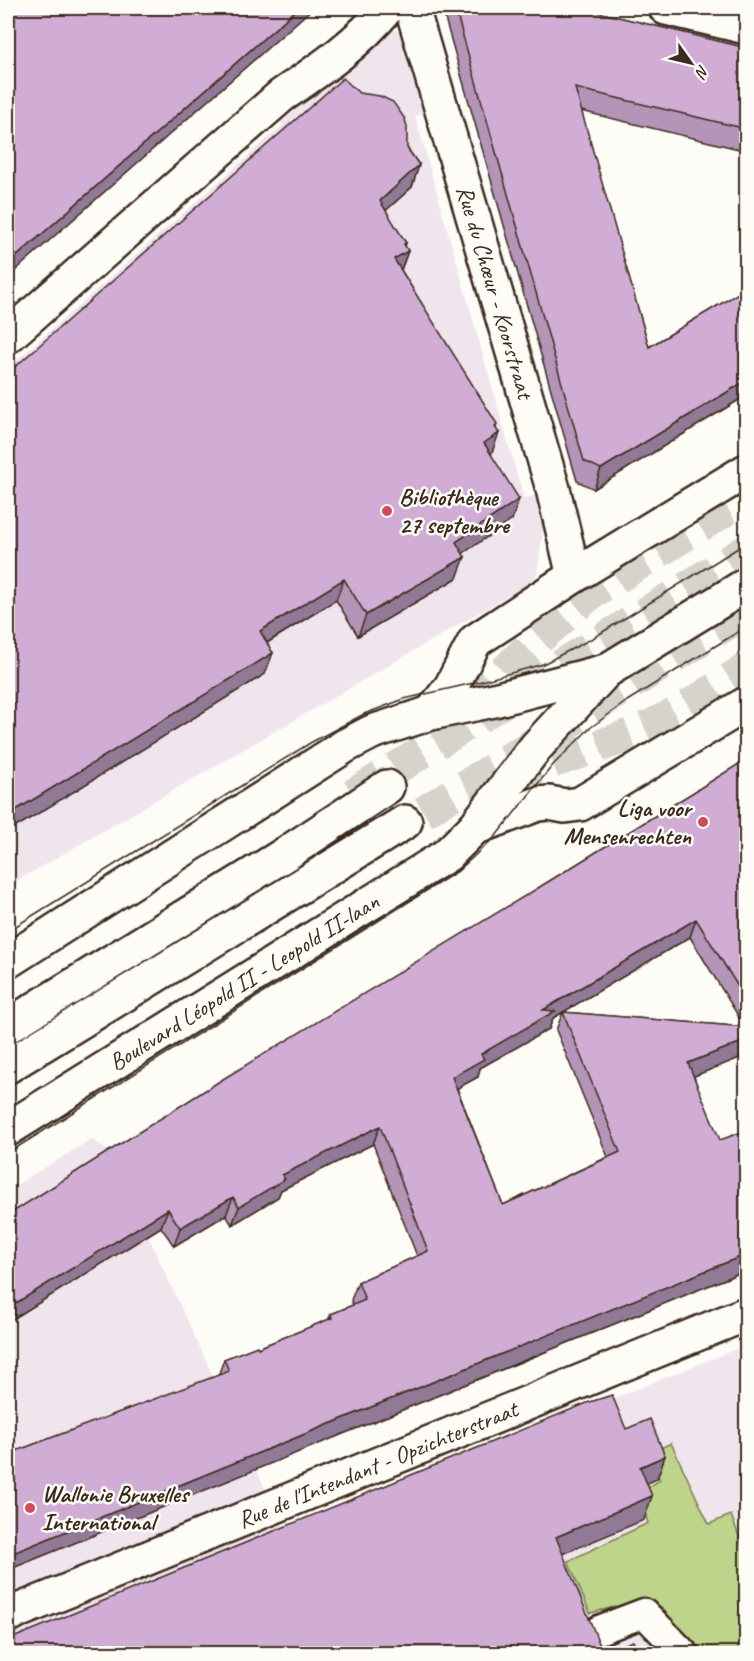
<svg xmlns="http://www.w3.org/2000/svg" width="754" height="1661" viewBox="0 0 754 1661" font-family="Caveat,sans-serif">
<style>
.built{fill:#f0e4ed}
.green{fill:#bdd48a;stroke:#7c7f54;stroke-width:1.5}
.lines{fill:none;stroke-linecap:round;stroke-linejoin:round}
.highway-tunnel{stroke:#d6d2cc;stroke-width:33;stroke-dasharray:33 16;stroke-linecap:butt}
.lane-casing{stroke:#3b2a1e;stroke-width:33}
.street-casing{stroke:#3b2a1e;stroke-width:38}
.primary-casing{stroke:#3b2a1e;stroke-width:38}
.highway-casing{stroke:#3b2a1e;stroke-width:38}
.lane{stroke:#fdfcf7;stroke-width:28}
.street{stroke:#fdfcf7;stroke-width:33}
.primary{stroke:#fdfcf7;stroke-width:33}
.highway{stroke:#fdfcf7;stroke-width:33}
.tram{stroke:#3b2a1e;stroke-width:1.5}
.wall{fill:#b495b8;stroke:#3b2a1e;stroke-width:1.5;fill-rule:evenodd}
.shaded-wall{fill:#927996;stroke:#3b2a1e;stroke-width:1.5}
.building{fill:#d1add6;stroke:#3b2a1e;stroke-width:1.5}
.poi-dot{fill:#d1495b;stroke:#fdfcf7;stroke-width:2}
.labels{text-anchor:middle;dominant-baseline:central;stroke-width:5;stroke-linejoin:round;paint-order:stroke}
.street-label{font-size:24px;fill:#3b2a1e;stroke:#fdfcf7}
.poi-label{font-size:24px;font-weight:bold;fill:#3b2a1e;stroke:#fdfcf7;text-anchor:start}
</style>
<rect width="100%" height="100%" fill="#fdfcf7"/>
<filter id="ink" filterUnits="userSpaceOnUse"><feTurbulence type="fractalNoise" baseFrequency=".0167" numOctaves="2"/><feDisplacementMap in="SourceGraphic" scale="12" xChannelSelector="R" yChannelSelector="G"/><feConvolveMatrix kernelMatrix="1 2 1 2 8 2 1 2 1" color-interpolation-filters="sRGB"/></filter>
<g filter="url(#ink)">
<g class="built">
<polygon points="389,30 397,30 404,34 429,112 415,116 524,499 537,495 543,508 544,522 537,574 527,585 8,886 8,368 283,125 275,117"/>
<polygon points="92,1139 109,1152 285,1531 746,1345 746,1653 8,1654 8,1190"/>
</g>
<polygon class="green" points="671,1443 709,1524 731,1515 746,1555 746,1653 701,1653 646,1599 590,1613 568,1561 648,1523 638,1494 660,1480 648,1454"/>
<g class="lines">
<g class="highway-tunnel">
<polyline points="470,707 531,645 590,594 746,497"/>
<path d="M507,779c52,-22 109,-35 160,-61 28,-14 53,-33 79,-49"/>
<polyline points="353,795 746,551"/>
<polyline points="382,838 746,612"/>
</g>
<g class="lane-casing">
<polyline id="lane" points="599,1630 644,1613 684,1654"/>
</g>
<g class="street-casing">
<g id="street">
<path id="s1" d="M412,8l141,481 21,87"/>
<polyline points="666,8 746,27"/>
<path d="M8,336l273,-240c38,-26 77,-52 106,-88"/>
<polyline points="431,713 451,687 475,641 574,576 746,471"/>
<polyline points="474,828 538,804 549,803 565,806 580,804 746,704"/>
<path id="s2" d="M8,1615l738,-301"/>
</g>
</g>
<g class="primary-casing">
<g id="primary">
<polyline points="8,961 345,746 372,732 431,713 494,700 606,671 746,585"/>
<path id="s3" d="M8,1129l439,-274 27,-27 62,-81 70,-76"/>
</g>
</g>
<g class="highway-casing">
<g id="highway">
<polyline points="8,1026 287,853 387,787"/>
<polyline points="8,1066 405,822"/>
</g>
</g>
<use href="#lane" class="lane"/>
<use href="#street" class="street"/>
<use href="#primary" class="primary"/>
<use href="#highway" class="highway"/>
<g class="tram">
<polyline points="8,931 310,743 364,714 404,699 482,681 543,664 593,638 746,543"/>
<polyline points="8,1153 458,871 495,837 553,765 590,728 627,701 746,627"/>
</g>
</g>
<g class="wall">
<polygon points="442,8 581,8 747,48 747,151 581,111 649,347 747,288 747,395 594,489 577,481"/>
<polygon points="407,148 419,165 412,187 385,211 406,243 405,245 408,251 401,270 496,427 491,455 512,520 463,553 457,578 358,636 336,600 267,643 265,674 8,832 8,373"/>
<path d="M747,759v296l-53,21 53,194 -739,300v-116l210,-78 6,-17 34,-11 70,-28 3,-6 22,-9 -2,-5 7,-18 59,-26 -44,-112 -92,46 -3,7 -46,28 -6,-10 -52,31 -13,-19 -153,95 530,-434zM690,937l55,90 -182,-15zM563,1012l-7,18 52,127 -105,48 -46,-117 21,-11 2,-9 69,-39 4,-11z"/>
</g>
<g class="shaded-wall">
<polygon points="298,8 313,8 8,277 8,264"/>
<polygon points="419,165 412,187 372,223 380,201"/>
<polygon points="406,243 401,255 408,251 400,272 394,259 404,244"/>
<polygon points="747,380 747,395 594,489 601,469"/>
<polygon points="497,424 492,438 499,433 491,455 484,443"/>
<polygon points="519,499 512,520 449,563 456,542"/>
<polygon points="465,557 457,578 358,636 366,615"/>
<polygon points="344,579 336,600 252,652 260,631"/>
<polygon points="273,653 265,674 8,832 8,815"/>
<polygon points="696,919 690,937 553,1018 549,1029 480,1068 478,1077 445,1095 452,1077 481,1054 543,1010"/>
<polygon points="747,1040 747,1055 682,1081 688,1063"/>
<polygon points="380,1126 373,1144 281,1190 278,1197 232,1225 239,1207 282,1175"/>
<polygon points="233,1197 226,1215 174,1246 180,1228"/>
<polygon points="168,1209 161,1227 8,1322 8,1308"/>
<polygon points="747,1254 747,1270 8,1570 8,1555"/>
<polygon points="665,1456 657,1479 632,1490 640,1467"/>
<polygon points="652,1496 644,1520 548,1560 556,1537"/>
</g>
<g class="building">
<polygon points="8,8 298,8 8,264"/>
<polygon points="455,8 581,8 747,48 747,129 575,88 649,347 747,288 747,380 601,469 584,461"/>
<polygon points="343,78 359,93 380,96 393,102 405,119 407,127 407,148 419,165 380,201 406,243 404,244 408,251 394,259 497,424 495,427 499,433 484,443 519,499 456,542 465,557 366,615 344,579 260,631 273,653 8,815 8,373"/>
<polygon points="747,759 747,1001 696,919 543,1010 555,1011 481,1054 484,1059 452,1077 503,1205 620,1152 563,1012 747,1027 747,1040 688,1063 720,1140 747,1130 747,1254 8,1555 8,1454 229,1371 224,1359 257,1346 258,1348 332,1318 331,1314 365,1300 358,1282 428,1251 380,1126 282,1175 285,1179 239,1207 233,1197 180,1228 168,1209 8,1308 8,1215 223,1079 538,888"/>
<polygon points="612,1395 626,1429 650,1419 665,1456 640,1467 652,1496 556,1537 603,1653 8,1653 8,1640 587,1403"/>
<polygon points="633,1641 638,1653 603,1653"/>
</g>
</g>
<g class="poi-dot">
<circle cx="387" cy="511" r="6"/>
<circle cx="703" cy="822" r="6"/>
<circle cx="30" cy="1508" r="6"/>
</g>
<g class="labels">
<g class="street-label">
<text stroke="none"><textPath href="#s1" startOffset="296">Rue du Chœur - Koorstraat</textPath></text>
<text stroke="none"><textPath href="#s3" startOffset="278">Boulevard Léopold II - Leopold II-laan</textPath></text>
<text stroke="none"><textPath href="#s2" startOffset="399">Rue de l'Intendant - Opzichterstraat</textPath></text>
</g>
<g class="poi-label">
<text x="399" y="497">Bibliothèque<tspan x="399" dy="28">27 septembre</tspan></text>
<text x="691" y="808" text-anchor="end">Liga voor<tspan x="691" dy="28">Mensenrechten</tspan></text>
<text x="42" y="1494">Wallonie Bruxelles<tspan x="42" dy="28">International</tspan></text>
</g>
</g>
<rect width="754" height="1661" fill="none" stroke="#fdfcf7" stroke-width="30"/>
<rect x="15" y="15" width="724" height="1631" fill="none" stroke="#3b2a1e" stroke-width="2" filter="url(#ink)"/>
<g transform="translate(691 63) rotate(124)" stroke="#fdfcf7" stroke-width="4.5" paint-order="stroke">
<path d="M0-4.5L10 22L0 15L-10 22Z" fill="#3b2a1e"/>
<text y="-9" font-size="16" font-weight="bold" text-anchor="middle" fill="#3b2a1e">N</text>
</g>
</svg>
